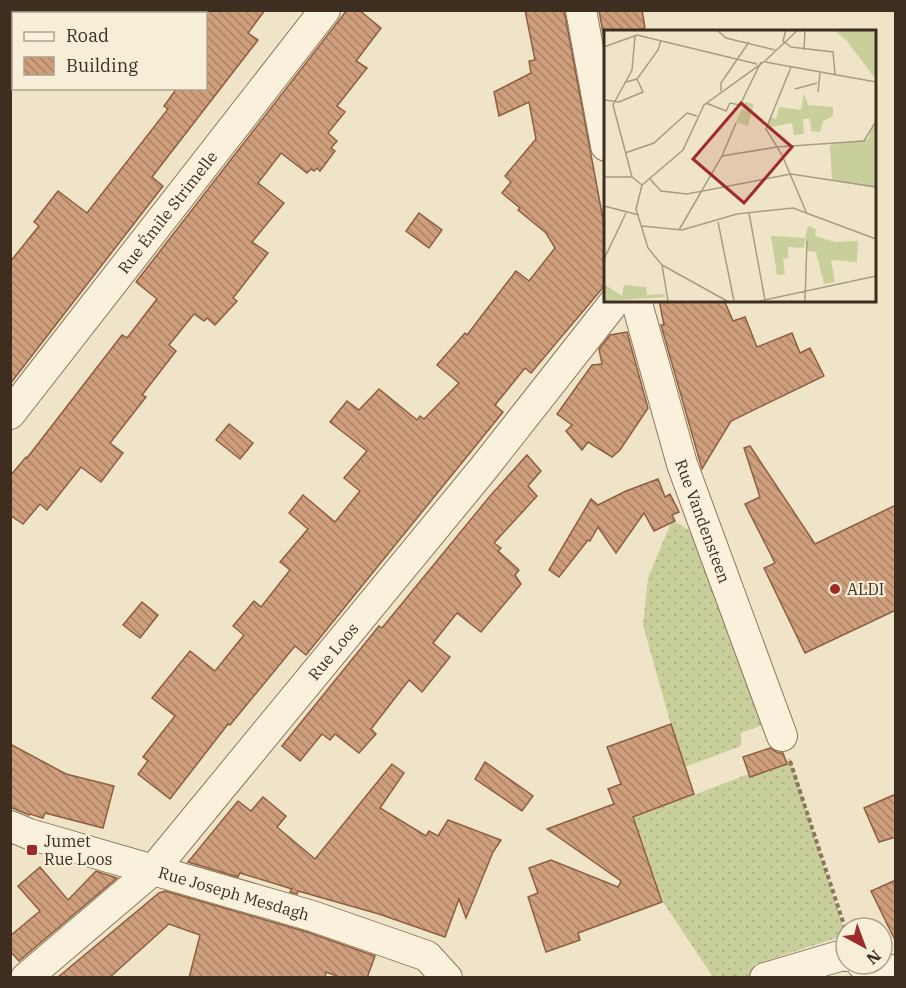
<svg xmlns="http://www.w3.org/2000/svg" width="906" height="988" viewBox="0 0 906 988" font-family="'IBM Plex Serif',serif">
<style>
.grass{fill:url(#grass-dots)}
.building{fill:url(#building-back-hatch);stroke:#8d5f41;stroke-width:1.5}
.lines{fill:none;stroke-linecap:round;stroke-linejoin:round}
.minor-casing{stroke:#8d765c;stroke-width:32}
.path{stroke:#8d765c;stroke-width:4;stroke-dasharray:4.5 3;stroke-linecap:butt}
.minor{stroke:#faf1dc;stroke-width:30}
.poi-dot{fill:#9e2a2b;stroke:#f7eed8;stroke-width:2}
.labels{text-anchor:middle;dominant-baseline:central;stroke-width:4.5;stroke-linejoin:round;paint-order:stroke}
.street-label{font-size:16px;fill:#3d2e20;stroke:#f7eed8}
.poi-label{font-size:16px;fill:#3d2e20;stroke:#f7eed8;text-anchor:start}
.inset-road{fill:none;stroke:#a89b85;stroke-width:1.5}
.view{fill:#9e2a2b;fill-opacity:0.15;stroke:#9e2a2b;stroke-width:3}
.inset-edge{fill:none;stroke:#3d2e20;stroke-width:3}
</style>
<defs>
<pattern id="grass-dots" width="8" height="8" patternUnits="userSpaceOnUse" patternTransform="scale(1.5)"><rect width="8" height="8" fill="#c9cf9b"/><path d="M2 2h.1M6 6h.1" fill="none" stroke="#aeb285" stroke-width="1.8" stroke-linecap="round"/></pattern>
<pattern id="building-back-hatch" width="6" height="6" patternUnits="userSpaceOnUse" patternTransform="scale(1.5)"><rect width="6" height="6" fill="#cf9f7d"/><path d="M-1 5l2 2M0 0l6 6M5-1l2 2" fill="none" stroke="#a98266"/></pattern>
</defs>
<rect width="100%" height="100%" fill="#f0e4c8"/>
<g class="grass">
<polygon points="672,520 711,543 776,720 741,733 741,746 685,767 671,725 643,625 648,578"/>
<polygon points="790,758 846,935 753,965 760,977 713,977 663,902 634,818"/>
</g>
<g class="building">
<polygon points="206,10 265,10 248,33 258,40 152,177 163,186 10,384 10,262 39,226 34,222 58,191 87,213 168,109 164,106 177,88 206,88"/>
<polygon points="347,10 359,10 381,28 356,61 367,68 337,106 345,112 328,133 337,141 331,148 335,151 320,171 317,168 314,171 311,169 307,173 281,153 258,183 284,203 252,242 268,253 233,298 237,301 215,325 207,318 204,321 194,314 169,345 176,351 142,395 146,397 110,443 123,453 101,482 81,467 47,510 40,504 23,524 10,515 10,476 26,457 27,458 122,335 127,338 157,299 136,282"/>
<polygon points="525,10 564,10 606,235 606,284 531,373 525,368 495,405 503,412 306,655 295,646 230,725 228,724 170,799 138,774 148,761 143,757 175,716 152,698 190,651 215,671 244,635 233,626 254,601 261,607 290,570 280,562 308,529 289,513 303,495 335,522 360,491 344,478 367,451 330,422 347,401 359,410 379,389 417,420 420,416 424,419 459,383 437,365 465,333 467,335 516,271 529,281 555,248 546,233 518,210 520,208 502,193 511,182 505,176 536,139 529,102 499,116 494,92 531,73 529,61 535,60"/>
<polygon points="599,10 642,10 645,28 629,32 606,32 606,51"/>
<polygon points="419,213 442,230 429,248 406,231"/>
<polygon points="659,300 724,300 733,321 745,317 757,347 792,333 800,353 810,348 824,376 731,421 702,469 661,325 664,325"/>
<polygon points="627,332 648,408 620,450 612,457 588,442 582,450 566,431 572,425 557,414 592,365 602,364 599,349 610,335"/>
<polygon points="229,424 253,443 240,459 216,440"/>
<polygon points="750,446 815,544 896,505 896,610 805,653 764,568 775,563 745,504 760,497 744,448"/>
<polygon points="527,455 541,471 528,486 537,496 494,543 501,548 498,551 519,570 515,575 521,584 481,632 457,613 433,643 450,657 422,692 409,680 371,729 376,734 359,753 335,734 330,740 322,734 300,761 282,746 379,626 382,628 490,496"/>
<polygon points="658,479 665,497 670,494 679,512 672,515 675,521 654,531 644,513 616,553 598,527 590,541 588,540 559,577 549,570 591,499 598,505 626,491"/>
<polygon points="142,602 158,615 140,638 123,625"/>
<polygon points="671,724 694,794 633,817 662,902 578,933 580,940 546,952 528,897 538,893 529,868 551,860 618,887 621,881 547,829 614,804 608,789 621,784 607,747"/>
<polygon points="10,744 66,774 114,786 103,828 45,813 43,818 30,814 29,815 10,807"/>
<polygon points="770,748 778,753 783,753 787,764 750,777 743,757"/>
<polygon points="485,762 533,796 522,811 475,779"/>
<polygon points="392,764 404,773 380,808 426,836 429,831 438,836 448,820 501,840 493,852 466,918 459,899 445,937 379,914 298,891 297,894 290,892 292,889 240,873 238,877 188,862 238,801 251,811 263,797 286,816 277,827 315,859"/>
<polygon points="896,794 896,837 879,842 864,808"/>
<polygon points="40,867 68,900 96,871 117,878 19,961 10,951 10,936 40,911 18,886"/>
<polygon points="896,880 896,942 871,891"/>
<polygon points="165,891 307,932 375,956 367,978 342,978 326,972 325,978 189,978 200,935 169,924 109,978 57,978 159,893"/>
</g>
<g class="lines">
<g class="minor-casing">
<g id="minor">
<polyline points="581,10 606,146"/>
<path id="s1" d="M636,300l46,164 100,272"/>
<path id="s2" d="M10,414l315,-404"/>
<path id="s3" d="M10,826l19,8 283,82 115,40 20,22"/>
<polyline points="862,964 877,971 896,970"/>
<path id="s4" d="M26,978l128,-109 329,-400 133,-169"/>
<polyline points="765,978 843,955 846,956"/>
</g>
</g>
<polyline class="path" points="790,761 846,931"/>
<use href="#minor" class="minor"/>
</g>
<g class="poi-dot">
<circle cx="835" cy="589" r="6"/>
<rect x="26" y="844" width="12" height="12" rx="3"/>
</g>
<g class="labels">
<g class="street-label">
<text stroke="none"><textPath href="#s2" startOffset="256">Rue Émile Strimelle</textPath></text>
<text stroke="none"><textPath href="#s1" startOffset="231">Rue Vandensteen</textPath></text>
<text stroke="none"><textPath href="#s4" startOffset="450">Rue Loos</textPath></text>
<text stroke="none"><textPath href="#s3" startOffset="234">Rue Joseph Mesdagh</textPath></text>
</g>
<g class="poi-label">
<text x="847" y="589">ALDI</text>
<text x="44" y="841">Jumet<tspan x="44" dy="18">Rue Loos</tspan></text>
</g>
</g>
<g transform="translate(604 30)">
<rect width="272" height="272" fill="#f0e4c8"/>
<path d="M230,0h41v48l-29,-38zM200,63l4,12 25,2v9l-10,5 -3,11 -9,-1 -1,-12h-7l1,15 -10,1 -2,-12 -26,5 4,-11 6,2 3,-12 22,3zM141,72l9,2 -6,22 -12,-4 6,-13 6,3 -5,-4zM204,196l8,3 -1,7 20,6 23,-1 -1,21 -26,-2 4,22 -11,2 -8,-32 -8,-1 -3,-12 -1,9 -16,-1v11l-5,1 2,15 -8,1 -6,-39 34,2z" fill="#c9cf9b"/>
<path d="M271,90v68l-43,-8 -2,-35 38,-6zM0,254l18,12 2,-11 22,2 1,8 17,-1 1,3 -61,4z" fill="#c9cf9b"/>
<path class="inset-road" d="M113,0l9,8 49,12M182,0l-3,11 8,6 42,5 2,22M31,6l-3,34 -19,35 19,72 10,8M0,17l33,-12 120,29M200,20l1,-20M161,32l111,20M187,37l-25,62 16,26 25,59M22,52l11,-3 21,-29 3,-10M191,59l22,-6M117,61v-8l28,-41M214,62l2,-19M1,70l14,2 24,-10 -6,-13M102,73l20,8 4,-8 10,2 21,-43M21,123l29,-10 33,-30 10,3M118,126l55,-9 87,-6 12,-20M0,147h28M46,149l11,12 26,3 104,-20 85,13M38,155l41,-35 21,-45 61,-44 33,-31M38,155l-6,24 12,39 14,17 6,36M0,176l35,9M145,183l16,87M114,192l16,79M38,196l40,4 55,-16 56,-6 83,31M75,200l43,-74 14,-33M0,229l22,-46M58,235l65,36M156,271l116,-25M201,271l2,-60"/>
<path class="view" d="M137,73l51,44 -48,56 -51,-44z"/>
<rect width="272" height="272" class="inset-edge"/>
</g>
<rect width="906" height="988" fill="none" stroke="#3d2e20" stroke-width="24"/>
<rect x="12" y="12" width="195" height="78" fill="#f7eed8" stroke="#ada18e" stroke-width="1.5"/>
<rect x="24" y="32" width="30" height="9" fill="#faf1dc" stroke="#ada18e" stroke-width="1.5"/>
<text x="66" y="42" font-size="18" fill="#3d2e20">Road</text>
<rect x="24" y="57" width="30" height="18" fill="url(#building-back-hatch)" stroke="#ada18e" stroke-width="1.5"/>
<text x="66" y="72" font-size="18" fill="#3d2e20">Building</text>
<g transform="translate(864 946) rotate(139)"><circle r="28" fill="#f7eed8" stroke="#ada18e" stroke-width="1.5"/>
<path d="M0-4.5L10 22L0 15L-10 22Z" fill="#9e2a2b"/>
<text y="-9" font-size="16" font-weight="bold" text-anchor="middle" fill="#3d2e20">N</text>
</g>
</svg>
